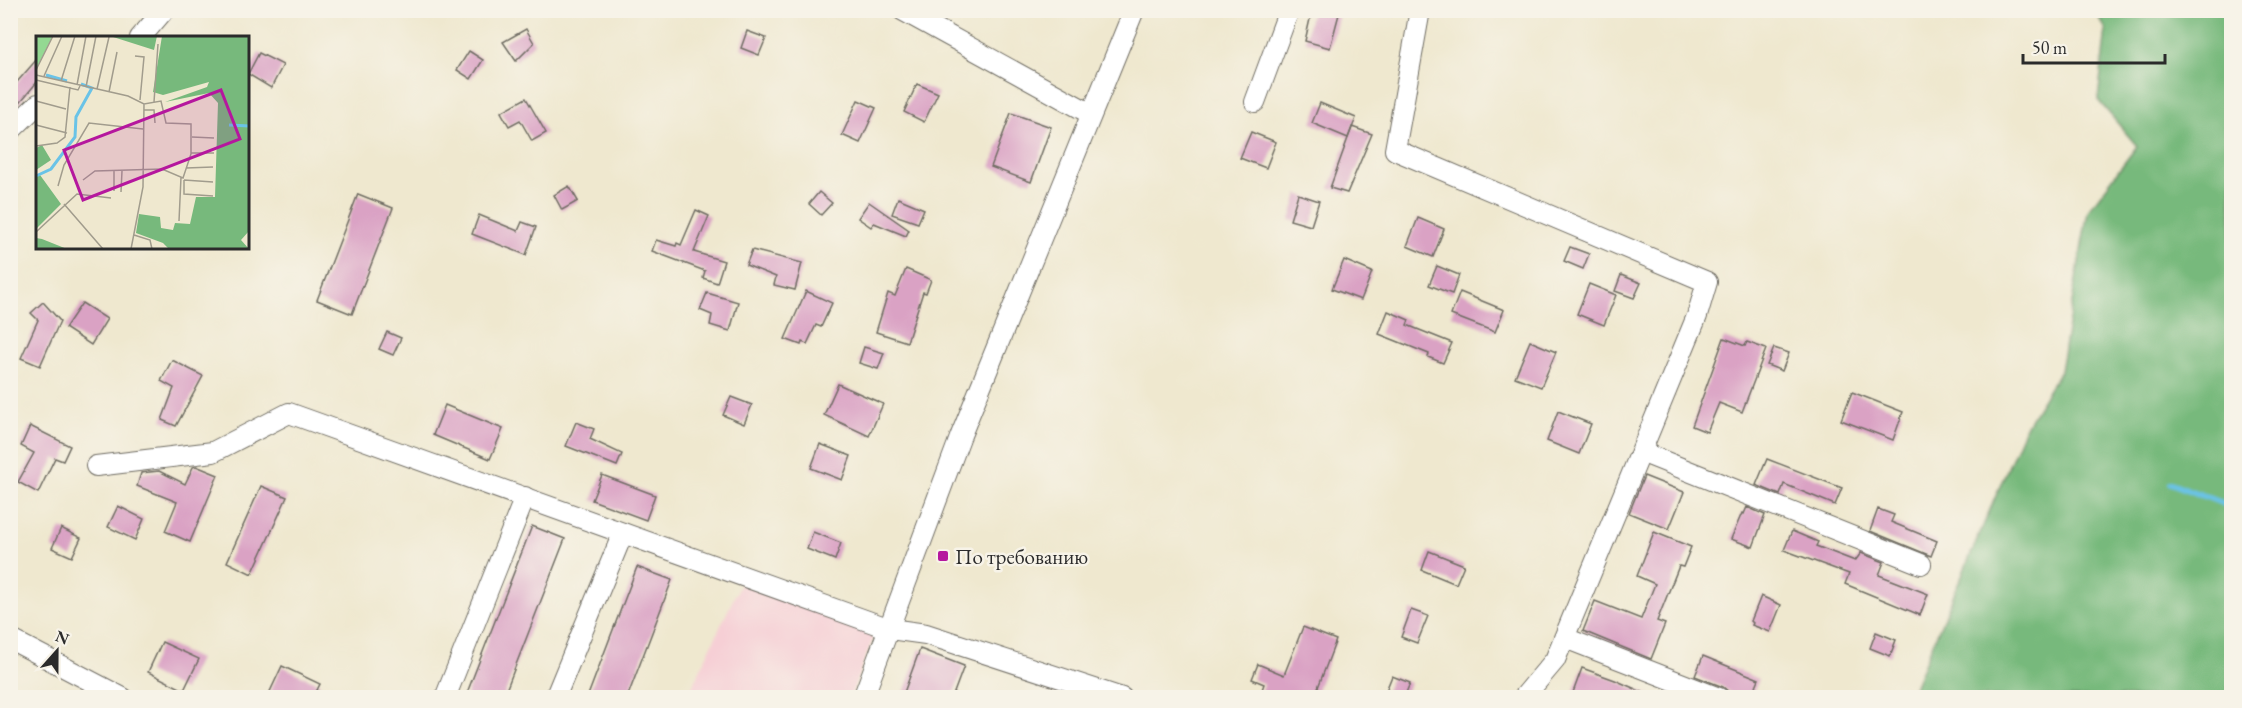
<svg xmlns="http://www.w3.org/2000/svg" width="2242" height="708" viewBox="0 0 2242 708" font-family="'EB Garamond',serif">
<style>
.built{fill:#f6cfd5}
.forest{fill:#77b97c;stroke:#517254;stroke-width:1.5}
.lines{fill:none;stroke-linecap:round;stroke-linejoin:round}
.stream{stroke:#6ac3e7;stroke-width:6}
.building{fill:#daa2c4}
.minor-casing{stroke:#706d64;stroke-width:22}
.minor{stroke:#fff;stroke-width:20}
.poi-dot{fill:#b5179e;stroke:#f7f3e8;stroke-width:2}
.labels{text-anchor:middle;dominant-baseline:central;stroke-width:5;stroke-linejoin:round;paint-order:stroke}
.poi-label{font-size:21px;fill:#2b2b2b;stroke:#f7f3e8;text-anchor:start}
.inset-river{fill:none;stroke:#6ac3e7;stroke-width:3}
.inset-road{fill:none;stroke:#a19c8d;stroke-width:1.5}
.view{fill:#b5179e;fill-opacity:0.15;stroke:#b5179e;stroke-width:3}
.inset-edge{fill:none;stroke:#2b2b2b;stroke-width:3}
</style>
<rect width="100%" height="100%" fill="#f7f3e8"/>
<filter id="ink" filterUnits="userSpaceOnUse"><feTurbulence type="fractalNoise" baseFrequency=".0167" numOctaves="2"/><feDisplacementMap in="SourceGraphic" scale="12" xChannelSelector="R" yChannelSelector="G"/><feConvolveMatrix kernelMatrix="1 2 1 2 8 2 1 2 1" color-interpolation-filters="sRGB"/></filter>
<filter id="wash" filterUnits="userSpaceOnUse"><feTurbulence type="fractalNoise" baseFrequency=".008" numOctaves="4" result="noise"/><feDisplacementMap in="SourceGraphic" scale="24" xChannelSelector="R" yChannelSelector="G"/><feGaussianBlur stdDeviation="1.35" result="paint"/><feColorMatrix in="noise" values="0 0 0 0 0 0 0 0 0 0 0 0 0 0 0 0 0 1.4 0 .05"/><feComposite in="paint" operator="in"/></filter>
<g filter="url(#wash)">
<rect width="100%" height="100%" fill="#efe8cf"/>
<polygon class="built" points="744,576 879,624 850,697 687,698"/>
<polygon class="forest" points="2095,11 2231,11 2231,697 1910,697 2024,430 2060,371 2088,211 2137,146 2098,100 2106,29"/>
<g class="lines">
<polyline class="stream" points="2171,483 2232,507"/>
</g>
<g id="blocks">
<g class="building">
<polygon points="1312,10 1339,14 1330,48 1305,41"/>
<polygon points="526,29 534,43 516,61 503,42"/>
<polygon points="747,31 766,38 759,55 741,48"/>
<polygon points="469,51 483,60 471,79 457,70"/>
<polygon points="259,53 283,65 271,88 248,74"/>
<polygon points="38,58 38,81 10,114 10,90"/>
<polygon points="917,84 938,93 924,122 904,112"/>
<polygon points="526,98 546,133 532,141 520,120 509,126 501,112"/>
<polygon points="858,100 876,108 860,143 842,135"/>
<polygon points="1320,103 1356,118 1348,138 1312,123"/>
<polygon points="1011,113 1051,127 1031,182 991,167"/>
<polygon points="1352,127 1372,134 1347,193 1330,188"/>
<polygon points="1251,132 1276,142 1266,168 1240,158"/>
<polygon points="569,186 578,201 562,210 554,195"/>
<polygon points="819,192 832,203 821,215 809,204"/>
<polygon points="358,194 393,208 352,314 317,300"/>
<polygon points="1298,194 1319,201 1311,226 1290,220"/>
<polygon points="898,198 924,209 918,223 892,214"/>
<polygon points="869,202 909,230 906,236 874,223 871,227 858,218"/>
<polygon points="696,210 709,216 694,252 724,261 717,283 703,278 705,271 652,251 656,240 676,246 677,243 681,245"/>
<polygon points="479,215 518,231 522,222 536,227 526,255 472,234"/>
<polygon points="1418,218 1444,229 1433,257 1407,246"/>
<polygon points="1570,247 1589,254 1583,269 1564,261"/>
<polygon points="752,250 802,263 795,290 774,285 776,277 746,265"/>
<polygon points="1344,260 1372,272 1361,300 1332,289"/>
<polygon points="1437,266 1459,275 1452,294 1429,285"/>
<polygon points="906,269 931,280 926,293 923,292 907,342 876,332 888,293 895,296"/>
<polygon points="1621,275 1641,283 1634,298 1615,291"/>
<polygon points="1589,284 1616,295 1604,325 1577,314"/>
<polygon points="806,291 832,303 821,327 816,325 807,344 802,342 801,345 785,339"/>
<polygon points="1460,292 1504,310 1495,332 1451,315"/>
<polygon points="707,293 738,302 730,331 710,325 712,315 700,310"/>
<polygon points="43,302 60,321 40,366 21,358 38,320 31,313"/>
<polygon points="82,303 107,319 91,345 65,328"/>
<polygon points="1388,311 1409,320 1407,325 1452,343 1443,363 1428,357 1429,354 1379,334"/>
<polygon points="387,332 401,338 393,355 379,349"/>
<polygon points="1724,338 1745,346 1747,342 1766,349 1742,412 1719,403 1707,432 1692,426"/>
<polygon points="1530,341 1556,352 1541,387 1515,377"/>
<polygon points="864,347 884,353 878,369 859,363"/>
<polygon points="1774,348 1789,353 1782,371 1767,365"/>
<polygon points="172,360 203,376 176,426 162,420 174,388 161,381"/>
<polygon points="838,384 883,404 869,436 824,415"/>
<polygon points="1852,392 1903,412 1893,440 1841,420"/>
<polygon points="731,397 752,405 744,424 723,415"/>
<polygon points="445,405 503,429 490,459 433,435"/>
<polygon points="1558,411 1591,424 1579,454 1547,441"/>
<polygon points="576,422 594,429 590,439 622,454 617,466 566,446"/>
<polygon points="30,426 70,446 63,461 55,458 38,493 18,482 34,453 21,446"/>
<polygon points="820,444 851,456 842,480 811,468"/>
<polygon points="1767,459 1842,488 1835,505 1784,484 1780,495 1756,485"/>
<polygon points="196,466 218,475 190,542 165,531 177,502 137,486 141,473 159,471 185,484 193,467"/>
<polygon points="602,475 655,495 646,520 592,500"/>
<polygon points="1644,476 1684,492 1669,529 1629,513"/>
<polygon points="261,486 287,497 252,574 227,562"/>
<polygon points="118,506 144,519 135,540 108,527"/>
<polygon points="1747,507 1765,515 1753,547 1731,539 1742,513 1744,514"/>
<polygon points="1878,509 1894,515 1891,522 1937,541 1931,556 1870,531"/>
<polygon points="532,526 565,539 503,698 465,698"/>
<polygon points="61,528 81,538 72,557 52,548"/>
<polygon points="1792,531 1818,542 1816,546 1855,561 1861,553 1884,562 1879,575 1928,594 1920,615 1845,584 1849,574 1784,550"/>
<polygon points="813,532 841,543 835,560 807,549"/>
<polygon points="1654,532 1691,547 1683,567 1679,566 1657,621 1665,624 1651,659 1583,631 1595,601 1641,619 1655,584 1637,576"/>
<polygon points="1429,551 1464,565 1456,584 1422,570"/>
<polygon points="637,567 672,580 627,698 587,698"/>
<polygon points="1761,596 1781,605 1770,632 1752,625 1753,623 1751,621"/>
<polygon points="1411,610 1428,616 1417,643 1401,637"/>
<polygon points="1303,627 1336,640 1314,698 1259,698 1264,684 1252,679 1258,664 1284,675"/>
<polygon points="1876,632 1896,640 1890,656 1870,648"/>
<polygon points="162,642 199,659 184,690 148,672"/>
<polygon points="920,649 964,666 952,698 902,698"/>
<polygon points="1703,656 1759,679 1751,698 1730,693 1723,687 1695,676"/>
<polygon points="282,666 320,684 313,698 267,698"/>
<polygon points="1582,668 1615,680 1656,698 1571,698"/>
<polygon points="1392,676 1410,683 1404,698 1383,698"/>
</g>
</g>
</g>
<g filter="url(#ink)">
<use href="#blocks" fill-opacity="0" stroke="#706d64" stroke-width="1.5"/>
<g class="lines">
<g class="minor-casing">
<g id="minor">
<polyline points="902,10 1091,114"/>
<polyline points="1420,10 1395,150 1707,282 1697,316 1555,660 1523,698"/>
<polyline points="140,38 164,10"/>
<polyline points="1255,102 1289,10"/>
<polyline points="10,131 38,104"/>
<polyline points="1641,452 1921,564"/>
<polyline points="96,466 213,452 289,413 890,629 926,634 1122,698"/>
<polyline points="1565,638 1719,698"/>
<polyline points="10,639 123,698"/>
<polyline points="445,698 525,497"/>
<polyline points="555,698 623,533"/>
<polyline points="863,698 961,435 1134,10"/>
</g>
</g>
<use href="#minor" class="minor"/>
</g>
</g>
<rect class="poi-dot" x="937" y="550" width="12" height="12" rx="3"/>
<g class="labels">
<g class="poi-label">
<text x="955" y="556">По требованию</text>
</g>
</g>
<g transform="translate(36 36)">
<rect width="213" height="213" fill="#efe8cf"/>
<path d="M0,0h17l-17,34z" fill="#94d992"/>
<path d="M74,0h47l-3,14zM126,0h87v195l-8,9 8,9h-80l-6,-6 -27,-10 3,-19 21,3 1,11 12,2 2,-7 15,1 6,-27h19l3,-94 -9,-10 -44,9 42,-15 2,-5 -46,13 -10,-3zM6,109l9,15 -15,10v-22zM4,139l21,29 -25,25v-53zM0,202l6,1 25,10h-31z" fill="#77b97c"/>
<path class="inset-river" d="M10,39l21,6M193,89l20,1M0,140l15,-7 24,-32 1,-20 16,-29 -11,-4"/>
<path class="inset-road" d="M99,20l9,1 -4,43M0,34l17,-34M0,39l92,21 16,8 17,-3 5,22 25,1v30l-8,24 -21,-9 -67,2 -12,9M8,40l18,-40M0,44l42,10 2,-4M25,45l14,-45M41,49l9,-49M50,51l10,-51M61,53l12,-52M73,56l8,-40M0,65l30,8M118,66l4,-58M108,74h10l1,13M0,89l31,8M156,101l22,1M0,110l21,-3 8,-6 5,-50M155,117h23M150,132l27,-1M148,144v14l29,2M148,144l29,2M22,150l6,-21 25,-42 54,6M78,155v-20M85,156l1,-21M28,168l39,45M143,185l2,-44M0,196l41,-38 34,4M98,199l16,5 2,9M95,213l12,-62 1,-83"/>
<path class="view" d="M185,54l19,49 -157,61 -19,-50z"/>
<rect width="213" height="213" class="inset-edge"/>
</g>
<rect width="2242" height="708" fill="none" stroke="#f7f3e8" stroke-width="36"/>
<g transform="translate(57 651) rotate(21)" stroke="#f7f3e8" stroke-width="4.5" paint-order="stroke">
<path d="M0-4.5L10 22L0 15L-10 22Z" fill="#2b2b2b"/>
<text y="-9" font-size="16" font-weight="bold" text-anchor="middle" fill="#2b2b2b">N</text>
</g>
<path d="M2023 54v9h142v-9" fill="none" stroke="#2b2b2b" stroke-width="3"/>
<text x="2032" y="54" font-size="18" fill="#2b2b2b" stroke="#f7f3e8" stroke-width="4.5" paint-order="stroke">50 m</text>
</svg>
